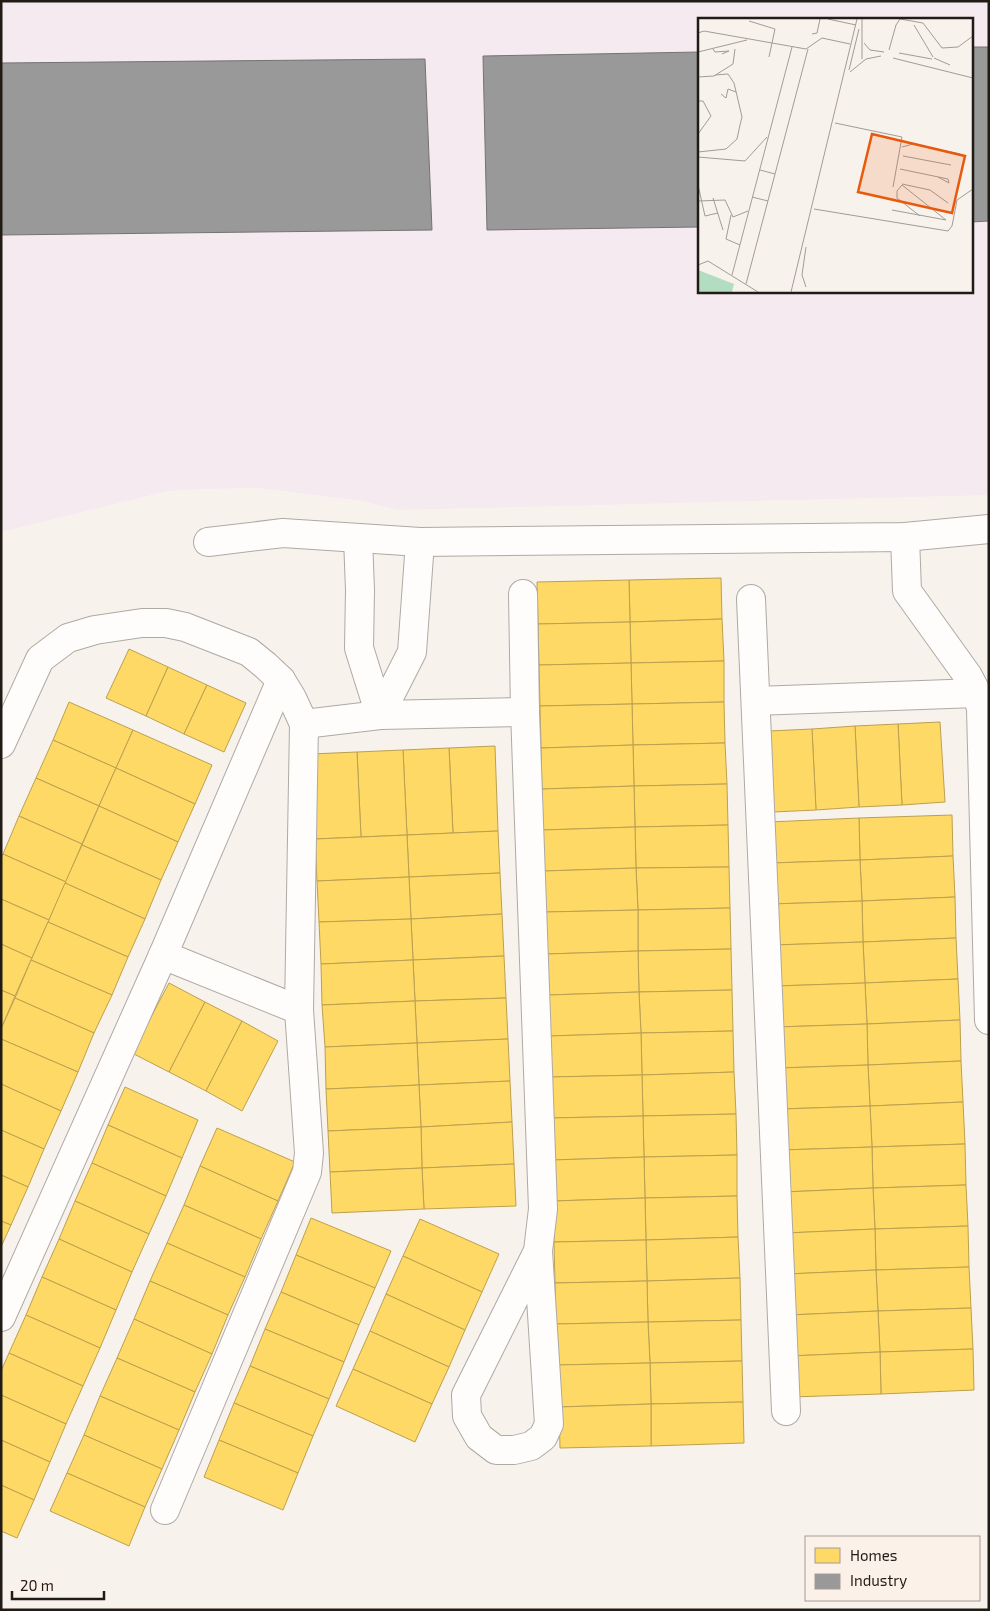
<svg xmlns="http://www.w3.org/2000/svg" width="990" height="1611" viewBox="0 0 990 1611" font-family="'Exo 2',sans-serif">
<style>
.commercial{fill:#f6eaf1;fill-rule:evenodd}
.homes{fill:#ffd966;stroke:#bca04e}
.industry{fill:#999;stroke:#757372}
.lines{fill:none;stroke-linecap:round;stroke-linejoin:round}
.street-casing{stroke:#afa9a4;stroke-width:30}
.street{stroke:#fefdfc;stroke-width:28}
.inset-road{fill:none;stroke:#a29c97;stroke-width:1}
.view{fill:#e8590c;fill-opacity:0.15;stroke:#e8590c;stroke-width:2.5}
.inset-edge{fill:none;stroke:#211b16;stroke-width:2.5}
</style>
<rect width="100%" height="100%" fill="#f8f2ed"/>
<path class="commercial" d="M1,1h988v494l-591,15 -36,-9 -78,-10 -27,-3 -56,1 -21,1 -17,2 -162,40zM699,19h272v272h-272z"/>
<g class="homes">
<polygon points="721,578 722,619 630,622 629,580"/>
<polygon points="629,580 630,622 538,624 537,582"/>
<polygon points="722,619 724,661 631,663 630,622"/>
<polygon points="630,622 631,663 539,665 538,624"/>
<polygon points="129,649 168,667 146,716 106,698"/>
<polygon points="724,661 724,702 632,704 631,663"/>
<polygon points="631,663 632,704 540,706 539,665"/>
<polygon points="168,667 207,685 184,734 146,716"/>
<polygon points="207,685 246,703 224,752 184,734"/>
<polygon points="69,702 133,730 116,768 53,740"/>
<polygon points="724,702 725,743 633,745 632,704"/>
<polygon points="632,704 633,745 541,748 540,706"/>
<polygon points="940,722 945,802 902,805 898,724"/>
<polygon points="898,724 902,805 859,807 855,726"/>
<polygon points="855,726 859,807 816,810 812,729"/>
<polygon points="812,729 816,810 773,812 769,731"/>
<polygon points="133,730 212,765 195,804 116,768"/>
<polygon points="53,740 116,768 99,806 36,778"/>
<polygon points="725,743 727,784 634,786 633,745"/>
<polygon points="633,745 634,786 542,789 541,748"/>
<polygon points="495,746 498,831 453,833 449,748"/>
<polygon points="449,748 453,833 407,835 403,750"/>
<polygon points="403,750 407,835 361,837 357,752"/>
<polygon points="357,752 361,837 315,839 311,754"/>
<polygon points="116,768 195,804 178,842 99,806"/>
<polygon points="36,778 99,806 82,844 19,816"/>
<polygon points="727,784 728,825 635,827 634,786"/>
<polygon points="634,786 635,827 543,830 542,789"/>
<polygon points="99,806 178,842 161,880 82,845"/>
<polygon points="952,815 953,856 860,860 859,818"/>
<polygon points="19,816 82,844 66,882 3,854"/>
<polygon points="859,818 860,860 771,863 769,822"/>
<polygon points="728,825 729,867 636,868 635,827"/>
<polygon points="635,827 636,868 544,871 543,830"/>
<polygon points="498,831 500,873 409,877 407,835"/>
<polygon points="407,835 409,877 317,881 315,839"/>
<polygon points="82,845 161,880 145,919 65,883"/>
<polygon points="3,854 66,882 49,920 1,899 1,857"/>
<polygon points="953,856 955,897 862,901 860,860"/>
<polygon points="860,860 862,901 772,904 771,863"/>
<polygon points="729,867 730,908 638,910 636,868"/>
<polygon points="636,868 638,910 545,912 544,871"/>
<polygon points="500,873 502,914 411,919 409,877"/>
<polygon points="409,877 411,919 319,922 317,881"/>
<polygon points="65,883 145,919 128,957 48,922"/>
<polygon points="955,897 956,938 863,942 862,901"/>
<polygon points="1,899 49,920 32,958 1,944"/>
<polygon points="862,901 863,942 774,945 772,904"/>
<polygon points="730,908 731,949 638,951 638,910"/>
<polygon points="638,910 638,951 547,954 545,912"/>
<polygon points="502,914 504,956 413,960 411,919"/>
<polygon points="411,919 413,960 321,964 319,922"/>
<polygon points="48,922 128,957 112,995 31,960"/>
<polygon points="956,938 958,979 865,983 863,942"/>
<polygon points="863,942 865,983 776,986 774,945"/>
<polygon points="1,944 32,958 15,996 1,990"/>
<polygon points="731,949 732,990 639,992 638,951"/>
<polygon points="638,951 639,992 548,995 547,954"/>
<polygon points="504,956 506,998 415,1001 413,960"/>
<polygon points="31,960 112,995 94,1033 15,998"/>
<polygon points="413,960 415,1001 322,1005 321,964"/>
<polygon points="958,979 960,1020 867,1024 865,983"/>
<polygon points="169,983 205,1002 169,1072 132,1053"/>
<polygon points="865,983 867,1024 777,1027 776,986"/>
<polygon points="1,990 15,996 1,1029"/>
<polygon points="732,990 733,1031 641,1033 639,992"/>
<polygon points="639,992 641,1033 549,1036 548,995"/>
<polygon points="15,998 94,1033 78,1072 1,1039 1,1029"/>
<polygon points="506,998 508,1039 417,1043 415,1001"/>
<polygon points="415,1001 417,1043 325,1047 322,1005"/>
<polygon points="205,1002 242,1021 206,1091 169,1072"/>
<polygon points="960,1020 961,1061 868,1065 867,1024"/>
<polygon points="242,1021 278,1041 242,1111 206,1091"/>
<polygon points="867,1024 868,1065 779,1068 777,1027"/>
<polygon points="733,1031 734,1072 642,1075 641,1033"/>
<polygon points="641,1033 642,1075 550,1077 549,1036"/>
<polygon points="1,1039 78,1072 61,1111 1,1084"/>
<polygon points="508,1039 510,1081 419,1085 417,1043"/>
<polygon points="417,1043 419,1085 326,1089 325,1047"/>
<polygon points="961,1061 963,1102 870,1106 868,1065"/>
<polygon points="868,1065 870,1106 781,1109 779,1068"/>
<polygon points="734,1072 736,1114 643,1116 642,1075"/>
<polygon points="642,1075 643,1116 551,1118 550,1077"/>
<polygon points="510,1081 512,1122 421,1127 419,1085"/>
<polygon points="1,1084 61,1111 44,1149 1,1130"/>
<polygon points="419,1085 421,1127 328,1131 326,1089"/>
<polygon points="125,1087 198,1120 182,1158 108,1125"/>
<polygon points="963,1102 965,1144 872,1147 870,1106"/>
<polygon points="870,1106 872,1147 782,1150 781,1109"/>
<polygon points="736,1114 737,1155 644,1157 643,1116"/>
<polygon points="643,1116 644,1157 552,1160 551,1118"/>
<polygon points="512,1122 514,1164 422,1168 421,1127"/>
<polygon points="108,1125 182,1158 166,1196 92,1163"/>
<polygon points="421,1127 422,1168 330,1172 328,1131"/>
<polygon points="217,1128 295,1162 278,1201 200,1166"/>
<polygon points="1,1130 44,1149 28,1187 1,1175"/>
<polygon points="965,1144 966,1185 873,1188 872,1147"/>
<polygon points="872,1147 873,1188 784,1192 782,1150"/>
<polygon points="737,1155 737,1196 645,1198 644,1157"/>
<polygon points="644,1157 645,1198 553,1201 552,1160"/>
<polygon points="92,1163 166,1196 149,1234 75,1201"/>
<polygon points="514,1164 516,1206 424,1209 422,1168"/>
<polygon points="200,1166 278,1201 261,1239 184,1205"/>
<polygon points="422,1168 424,1209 332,1213 330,1172"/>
<polygon points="1,1175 28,1187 11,1225 1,1221"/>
<polygon points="966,1185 968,1226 875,1229 873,1188"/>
<polygon points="873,1188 875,1229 786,1233 784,1192"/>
<polygon points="737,1196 738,1237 646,1240 645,1198"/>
<polygon points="645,1198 646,1240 554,1242 553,1201"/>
<polygon points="75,1201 149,1234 132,1272 59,1239"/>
<polygon points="184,1205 261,1239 245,1277 167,1243"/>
<polygon points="311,1218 391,1251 375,1288 296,1255"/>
<polygon points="420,1219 499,1254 482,1292 403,1256"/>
<polygon points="1,1221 11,1225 1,1247"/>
<polygon points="968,1226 969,1267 876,1270 875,1229"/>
<polygon points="875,1229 876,1270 787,1274 786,1233"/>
<polygon points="738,1237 740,1278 647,1281 646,1240"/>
<polygon points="59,1239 132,1272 116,1310 42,1277"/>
<polygon points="646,1240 647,1281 555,1283 554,1242"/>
<polygon points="167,1243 245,1277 228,1315 150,1281"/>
<polygon points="296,1255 375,1288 359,1325 281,1292"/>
<polygon points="403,1256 482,1292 465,1330 386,1294"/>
<polygon points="969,1267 971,1308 878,1311 876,1270"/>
<polygon points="876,1270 878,1311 789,1315 787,1274"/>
<polygon points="42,1277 116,1310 100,1348 26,1315"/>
<polygon points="740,1278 741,1320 648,1322 647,1281"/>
<polygon points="150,1281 228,1315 212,1354 134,1319"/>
<polygon points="647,1281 648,1322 556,1324 555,1283"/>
<polygon points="281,1292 359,1325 344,1362 265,1329"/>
<polygon points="386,1294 465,1330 449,1367 370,1331"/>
<polygon points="971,1308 973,1349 880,1352 878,1311"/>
<polygon points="878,1311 880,1352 790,1356 789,1315"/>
<polygon points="26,1315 100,1348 83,1386 9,1353"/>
<polygon points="134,1319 212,1354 195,1392 117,1358"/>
<polygon points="741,1320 742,1361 650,1363 648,1322"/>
<polygon points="648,1322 650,1363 557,1365 556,1324"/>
<polygon points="265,1329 344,1362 329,1399 250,1366"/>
<polygon points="370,1331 449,1367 432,1404 353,1369"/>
<polygon points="973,1349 974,1390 881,1394 880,1352"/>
<polygon points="880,1352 881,1394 792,1397 790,1356"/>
<polygon points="9,1353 83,1386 66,1424 1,1395 1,1371"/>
<polygon points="117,1358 195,1392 179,1430 100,1396"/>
<polygon points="742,1361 743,1402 651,1404 650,1363"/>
<polygon points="650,1363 651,1404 559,1407 557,1365"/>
<polygon points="250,1366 329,1399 313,1436 234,1403"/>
<polygon points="353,1369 432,1404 415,1442 336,1406"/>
<polygon points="1,1395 66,1424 50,1462 1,1440"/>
<polygon points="100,1396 179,1430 162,1469 84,1435"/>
<polygon points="743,1402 744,1443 651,1446 651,1404"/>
<polygon points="234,1403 313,1436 298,1473 219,1440"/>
<polygon points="651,1404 651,1446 560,1448 559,1407"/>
<polygon points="84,1435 162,1469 145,1507 67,1473"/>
<polygon points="1,1440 50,1462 34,1500 1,1485"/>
<polygon points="219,1440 298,1473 283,1510 204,1477"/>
<polygon points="67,1473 145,1507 129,1546 50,1511"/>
<polygon points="1,1485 34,1500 17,1538 1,1531"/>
</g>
<g class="industry">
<polygon points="971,47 989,47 989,221 971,222"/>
<polygon points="699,52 699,227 487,230 483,56"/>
<polygon points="425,59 432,230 1,235 1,63"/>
</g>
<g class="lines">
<g class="street-casing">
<g id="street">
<polyline points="905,537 907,591 968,676 977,693 981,709 989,1020"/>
<polyline points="358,538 360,590 359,648 380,715"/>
<polyline points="208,542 283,533 420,542 905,537 989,529"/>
<polyline points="523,594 525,712 543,1209 538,1251 549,1424 543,1437 531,1446 514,1450 496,1450 479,1437 467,1416 466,1395 538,1251"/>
<polyline points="751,599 786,1411"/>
<polyline points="756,701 977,693"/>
<polyline points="380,715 412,652 420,542"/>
<polyline points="304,724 380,715 525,712"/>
<polyline points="1,744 40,659 68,638 95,630 142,623 166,623 185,627 249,652 265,665 281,680 292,698 304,724 299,1010 309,1153 307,1172 165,1510"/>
<polyline points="163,955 299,1010"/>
<polyline points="1,1317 163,955 281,680"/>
</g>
</g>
<use href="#street" class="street"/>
</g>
<g transform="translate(698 18)">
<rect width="275" height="275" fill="#f8f2ed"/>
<path d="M0,252l36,14 -2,8h-34z" fill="#b3ddc0"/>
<path class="inset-road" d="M130,1l28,6M164,1v40M51,3l26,8 -6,28M216,7l19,32M0,15l6,-2 102,18 16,-11 28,6M114,16l5,-1 3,-14M166,25l6,7 14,2M15,31l2,3 14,-1 -7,3M191,32l7,-25 4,-6 23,4 19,25 16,-1 15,-11M0,34l49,-12M201,35l33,6M195,40l80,20M236,40l16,7M151,52l10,-41M152,54l16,-13 15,-3M0,59l16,-1 19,-12 2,-15M23,76l5,4 2,-9 8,3M0,83h5l8,15 -13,18M137,105l67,14 -9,50M204,129l11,-3 47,10M0,134l28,-3 11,-10 3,-14 2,-8 -8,-34 -6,-9 -13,1M205,138l48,9M0,139l47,4 22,-24M202,151l48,10 1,4 -11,-6M62,152l15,4M204,166l28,6 18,13M0,167l7,31 13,-3M204,167l-5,6v7l23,18M54,179l16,4M15,180l10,32M0,183l27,-1 8,17 15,-6M116,191l134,22 4,-5 5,-26 16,-11M194,192l54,10 -44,-35M33,197l-5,24 14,6M0,247l10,-4 50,31M34,257l60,-228M48,266l62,-235M108,269l-4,-12 4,-28M93,274l66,-273"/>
<path class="view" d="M174,116l93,22 -13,57 -94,-21z"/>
<rect width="275" height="275" class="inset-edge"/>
</g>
<rect width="990" height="1611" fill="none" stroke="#211b16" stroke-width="5"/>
<rect x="805" y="1536" width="175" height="65" fill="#fcf1e9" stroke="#a49b95"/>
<rect x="815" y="1548" width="25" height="15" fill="#ffd966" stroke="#a49b95"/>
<text x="850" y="1561" font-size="15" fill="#211b16">Homes</text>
<rect x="815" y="1574" width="25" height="15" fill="#999999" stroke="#a49b95"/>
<text x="850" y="1586" font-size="15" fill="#211b16">Industry</text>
<path d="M12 1591v8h92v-8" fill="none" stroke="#211b16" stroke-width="2.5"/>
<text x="20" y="1591" font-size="15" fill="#211b16" stroke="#fcf1e9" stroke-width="4" paint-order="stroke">20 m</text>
</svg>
